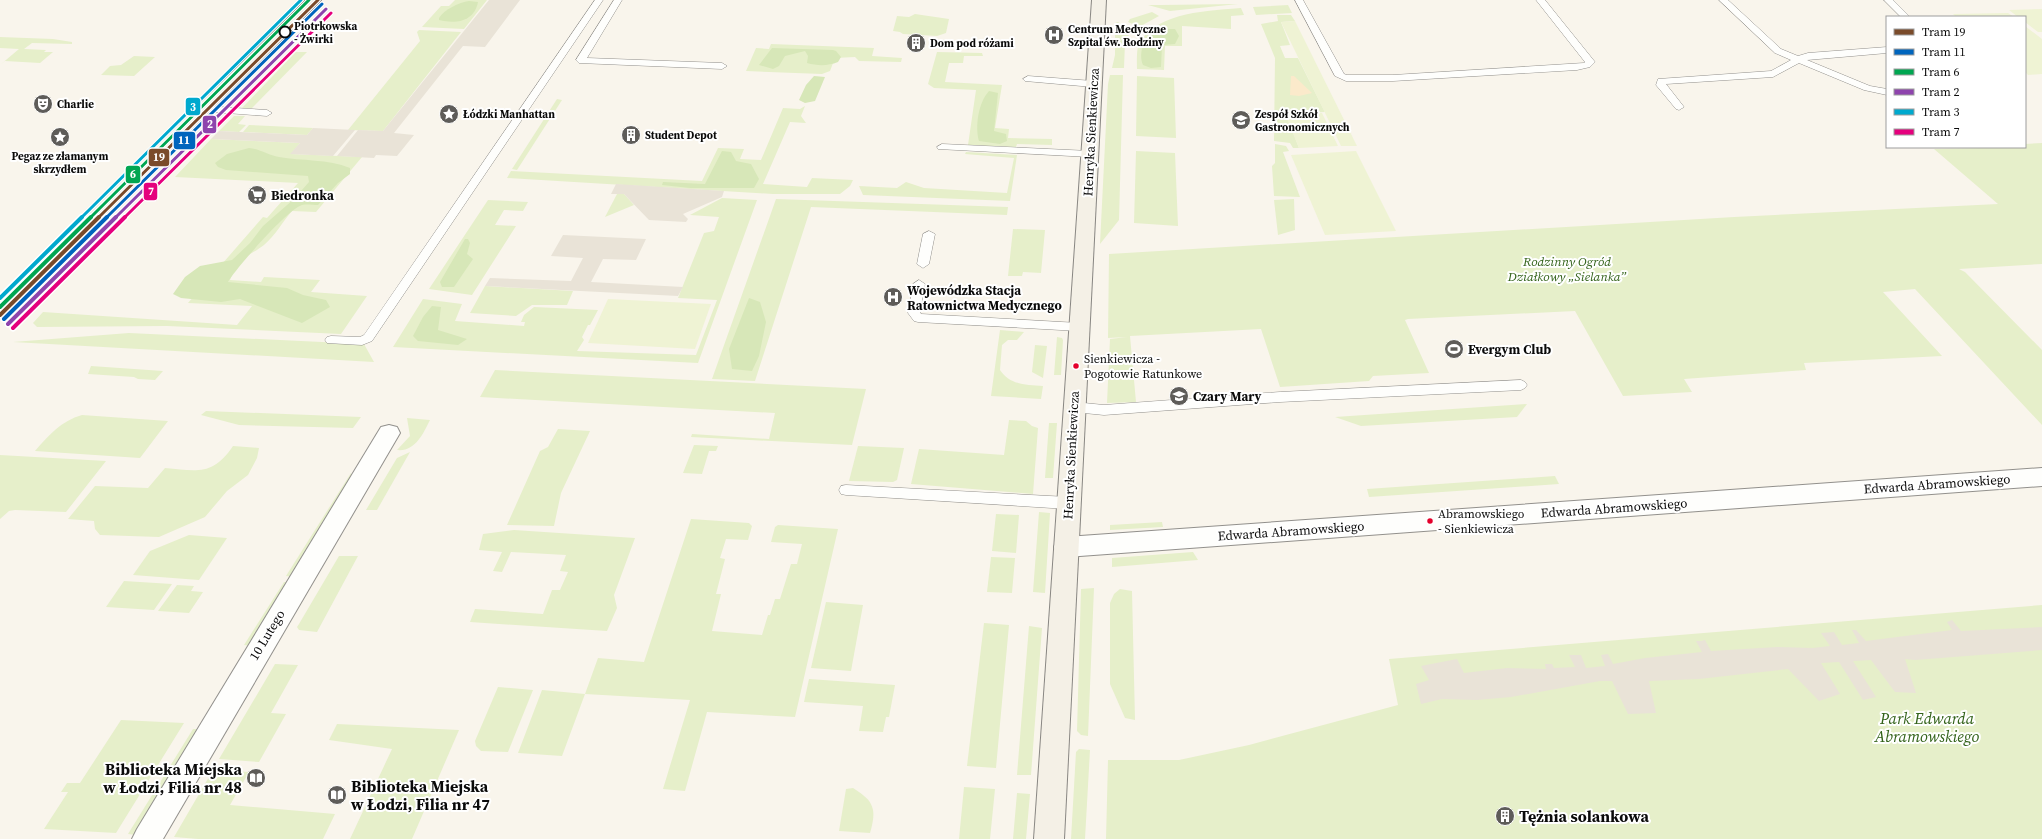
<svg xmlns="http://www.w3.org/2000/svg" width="2042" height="839" viewBox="0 0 2042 839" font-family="'Source Serif 4',serif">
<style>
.green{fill:#e6efca}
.forest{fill:#d7e7b8}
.sand{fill:#fbeacb}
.pitch{fill:#eff3d4}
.plaza{fill:#e9e3d7}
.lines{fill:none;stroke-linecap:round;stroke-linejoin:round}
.lane-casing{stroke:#92908c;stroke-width:1}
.street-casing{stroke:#92908c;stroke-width:2}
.secondary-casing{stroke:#888682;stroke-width:2}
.lane{fill:#fefefc;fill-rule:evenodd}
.street{fill:#fefefc;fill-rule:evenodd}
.secondary{fill:#f4f0e6;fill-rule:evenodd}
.tram{stroke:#d6c3c5;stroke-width:1}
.tram-1-far1-casing{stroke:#fff;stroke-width:5}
.tram-1-casing{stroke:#fff;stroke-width:7}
.tram-2-far1-casing{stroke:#fff;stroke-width:5}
.tram-2-casing{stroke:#fff;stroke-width:7}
.tram-3-far1-casing{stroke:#fff;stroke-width:5}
.tram-3-casing{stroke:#fff;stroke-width:7}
.tram-4-far1-casing{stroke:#fff;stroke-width:5}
.tram-4-casing{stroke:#fff;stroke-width:7}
.tram-5-far1-casing{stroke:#fff;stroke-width:5}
.tram-5-casing{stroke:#fff;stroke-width:7}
.tram-6-far1-casing{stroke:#fff;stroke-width:5}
.tram-6-casing{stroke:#fff;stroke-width:7}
.tram-1-far1{stroke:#7a4b2a;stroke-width:3}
.tram-1{stroke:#7a4b2a;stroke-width:4}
.tram-2-far1{stroke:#0065bd;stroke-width:3}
.tram-2{stroke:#0065bd;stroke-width:4}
.tram-3-far1{stroke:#00a651;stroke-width:3}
.tram-3{stroke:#00a651;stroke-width:4}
.tram-4-far1{stroke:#8e44ad;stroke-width:3}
.tram-4{stroke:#8e44ad;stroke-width:4}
.tram-5-far1{stroke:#00a9ce;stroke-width:3}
.tram-5{stroke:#00a9ce;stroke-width:4}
.tram-6-far1{stroke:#e5007d;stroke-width:3}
.tram-6{stroke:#e5007d;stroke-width:4}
.stop-dot{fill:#fff;stroke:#0a0a0a;stroke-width:2}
.bus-dot{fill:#e4002b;stroke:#fff;stroke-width:1.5}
.labels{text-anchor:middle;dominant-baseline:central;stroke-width:4;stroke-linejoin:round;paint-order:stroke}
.far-stop-label{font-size:11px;font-weight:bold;fill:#0a0a0a;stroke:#fff;text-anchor:start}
.far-poi-label{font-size:11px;font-weight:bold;fill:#0a0a0a;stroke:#fff;text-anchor:start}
.bus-label{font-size:12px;fill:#0a0a0a;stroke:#fff;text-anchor:start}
.street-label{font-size:13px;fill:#0a0a0a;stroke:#fff}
.poi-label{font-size:13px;font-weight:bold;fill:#0a0a0a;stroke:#fff;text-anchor:start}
.park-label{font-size:13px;font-style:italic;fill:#326219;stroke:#fff}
.near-park-label{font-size:16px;font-style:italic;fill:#326219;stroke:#fff}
.near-poi-label{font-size:16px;font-weight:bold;fill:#0a0a0a;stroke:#fff;text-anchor:start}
.line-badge{stroke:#fff;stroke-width:1.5}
.badge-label{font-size:11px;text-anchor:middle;font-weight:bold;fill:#fff}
</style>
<rect width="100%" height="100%" fill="#f9f5ec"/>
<g class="green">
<polygon points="455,0 487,0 464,29 422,27 441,6 449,6"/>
<polygon points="1238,4 1170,11 1148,5 1160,5"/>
<polygon points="1288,5 1292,13 1256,15 1253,7"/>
<path d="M1241,8l3,7 -13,1v13l-49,-3v20h-17l-1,24 -27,-1c0,-8 -1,-21 3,-27 20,-31 69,-31 101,-34z"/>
<polygon points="1152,12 1159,16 1139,27 1128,22 1130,19"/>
<polygon points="915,14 949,19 946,33 937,36 903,34 900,32 893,31 897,16 909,17"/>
<polygon points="1277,15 1291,15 1295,21 1281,22 1290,45 1280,46 1285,58 1298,58 1325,112 1286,114 1299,148 1293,148 1290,143 1274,141 1275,58 1261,24 1278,21"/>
<polygon points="1118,22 1131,31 1125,42 1124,68 1112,68 1115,55 1115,23"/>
<polygon points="419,30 461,32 383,131 348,130 420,41 417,32"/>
<polygon points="0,37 53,39 72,42 72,44 32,43 24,49 46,50 44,52 53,52 40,63 5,61 0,65 19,49 0,48"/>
<polygon points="771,44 874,48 872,56 902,58 901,62 859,61 855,57 835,58 830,71 822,74 746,71 756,48 769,49"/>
<polygon points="296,52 307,52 252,108 242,108"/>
<polygon points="937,52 982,53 983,56 964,56 963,63 949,63 945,82 1002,85 995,128 1009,129 1008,138 1052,139 1052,145 1017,144 1016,147 968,145 976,90 934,88 928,84"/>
<polygon points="134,56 155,57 134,76 101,75 110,66 121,65"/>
<polygon points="1110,75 1123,75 1119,220 1100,244 1108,84"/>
<polygon points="1137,76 1174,78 1176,138 1136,136"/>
<polygon points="557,99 562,100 517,170 512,169"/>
<polygon points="805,106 801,116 806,123 790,122 763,184 807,187 812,178 853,180 850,186 840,194 773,194 507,178 511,171 702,181 718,148 744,149 740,159 761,160 783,108 800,109"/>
<polygon points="234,116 245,116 238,124 246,125 239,132 219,131"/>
<polygon points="249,125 313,128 307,135 243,132"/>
<path d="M211,139l89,4 -9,11 71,3 -46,55 -24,-1c-9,10 -17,25 -28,34 -20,15 -24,9 -34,35l31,2 3,-5 56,3 -9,12 56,4 -26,38 -174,-8 -130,1 -4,-4 10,-11 194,13 15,-19 -64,-3 75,-86 4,1 31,-35 -123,-6z"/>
<polygon points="2042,143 2042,264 1959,269 1965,272 2042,350 2042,425 1915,289 1883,292 1942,356 1804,363 1806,370 1684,379 1692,392 1623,396 1575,311 1408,319 1405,320 1429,373 1373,376 1369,381 1280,387 1261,329 1130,336 1136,402 1107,403 1110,339 1127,337 1108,338 1109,254 1734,217 1998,204 1934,149 2025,147 2025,144"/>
<polygon points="1275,144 1286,146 1289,151 1283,152 1300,197 1274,196 1272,166 1275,163"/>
<polygon points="1136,151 1175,153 1178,226 1134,223"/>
<polygon points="966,152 1017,155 1010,201 863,195 859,186 897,188 906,182 924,188 1007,193 1014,158 965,154"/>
<polygon points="617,194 624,194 634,205 605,217"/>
<polygon points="722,198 757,200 698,363 393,347 423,299 462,304 455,321 524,326 525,322 521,322 524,315 534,307 598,310 590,325 588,325 582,337 584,340 577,351 696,355 717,300 678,298 704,233 714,231 719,217 690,215"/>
<polygon points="776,199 1008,207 1007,215 811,207 755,381 712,379"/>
<polygon points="1294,199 1295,230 1278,235 1274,200"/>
<polygon points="488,200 528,202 523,211 504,210 495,225 516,226 472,295 429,289"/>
<polygon points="1013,229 1045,230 1041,273 1023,272 1022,276 1008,276"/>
<polygon points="485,286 573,291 567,305 532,305 516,316 470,313"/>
<path d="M1000,330l24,2 -7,8h-9l-6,5 -2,25c10,15 26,15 43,16l-2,13 -50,-3z"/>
<polygon points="129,333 364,344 374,362 13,342"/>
<polygon points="1057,337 1062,338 1063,340 1061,375 1054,375"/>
<polygon points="1035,345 1047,346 1043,378 1032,372"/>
<polygon points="91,366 163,371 155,380 138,379 134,377 88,374"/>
<polygon points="495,370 866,389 852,445 691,437 692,434 769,439 775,413 480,397"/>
<polygon points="1527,404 1517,417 1361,426 1335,417"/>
<polygon points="206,411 361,417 353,428 239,425 201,415"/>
<path d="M82,415l86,6 -28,37 -105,-7c14,-16 26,-30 47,-36z"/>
<path d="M407,418l23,2c-7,14 -15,32 -33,30l13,-14z"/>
<polygon points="1009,420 1026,421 1032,426 1038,428 1033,494 911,484 919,449 1004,455"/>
<polygon points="1049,423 1057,423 1053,478 1045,478"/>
<polygon points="558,429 590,431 561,493 554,526 507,525 540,451 548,447"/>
<polygon points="694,445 718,446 716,451 709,451 702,474 683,473"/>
<path d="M233,446l26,2 -2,10 -9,17 -21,16 -22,26 -46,20 -59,-2 -5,-6 -1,-8 -26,-2 27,-33 53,2 17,-20c32,3 48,8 68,-22z"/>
<polygon points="858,446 904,448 897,480 893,482 849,481"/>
<polygon points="410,452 377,510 366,510 397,458"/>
<polygon points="0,455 106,461 66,512 15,510 9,511 0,519"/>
<polygon points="351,473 352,478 293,577 286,576"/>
<polygon points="1555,476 1559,484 1369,497 1367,489"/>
<polygon points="1039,512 1050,513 1045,593 1033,592"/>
<polygon points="996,514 1019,515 1016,553 992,551"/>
<polygon points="691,519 749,523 752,526 748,540 726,539 720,558 725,559 716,594 721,594 712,631 762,635 768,615 770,615 775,599 780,599 791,564 797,564 802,544 771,542 775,527 778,525 838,529 795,717 707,712 685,791 663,789 690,700 585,694 562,756 518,753 542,690 585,694 598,658 644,662"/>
<polygon points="1162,522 1163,527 1110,530 1110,525"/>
<polygon points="514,530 635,538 614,595 617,608 607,631 470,622 475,609 543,614 552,590 560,590 568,572 560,571 566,555 511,552 502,572 493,571 502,552 479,550 483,534"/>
<polygon points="189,535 227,538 199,580 133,575 150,551"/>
<polygon points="1193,552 1198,560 1112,567 1112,558"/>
<polygon points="339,556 358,556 317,632 299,630 297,627 299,624"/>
<polygon points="991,557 1015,558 1012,593 987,592"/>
<polygon points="124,581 172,584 154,610 106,607"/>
<polygon points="284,582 289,582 250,646 244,645"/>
<polygon points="177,585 194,586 191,591 203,592 189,613 158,611"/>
<polygon points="1094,588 1088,736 1081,735 1077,731 1081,589"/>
<polygon points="1120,589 1132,591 1135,720 1125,718 1110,684 1110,603 1114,594"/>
<polygon points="826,602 863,605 851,671 811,668"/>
<polygon points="2042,605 2042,839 1106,839 1108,760 1179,760 1249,745 1398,705 1389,659"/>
<polygon points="984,623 1009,625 996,768 967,766"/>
<polygon points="1029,626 1042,628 1031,775 1017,775"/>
<polygon points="275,664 298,665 271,713 286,714 259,762 219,759"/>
<polygon points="809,679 895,685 889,717 886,717 883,732 859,731 863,706 804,702"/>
<polygon points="498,687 533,690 508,752 481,751 476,746 475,741"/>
<polygon points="121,720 184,723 116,833 44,829 68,792 61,792 67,783 80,783"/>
<polygon points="337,724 459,730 412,839 350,839 392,749 329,740"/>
<polygon points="193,729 201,729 136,835 128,834"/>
<polygon points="1079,749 1090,750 1085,839 1071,839 1076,752"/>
<polygon points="213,770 249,772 230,805 335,814 323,839 325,839 198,839 174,837"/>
<polygon points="964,787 995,789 990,839 959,839"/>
<path d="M853,788c21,13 24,21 17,45l-31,-2 7,-42z"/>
<polygon points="1017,793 1030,794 1026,839 1013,839"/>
</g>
<g class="forest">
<path d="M469,1l9,1c-4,20 -22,22 -39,18v-2c5,-8 20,-16 30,-17z"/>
<path d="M1175,29l4,7 -4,8 -13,1 -1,22 -10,1 -8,-3c-5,-12 1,-29 13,-35 5,-2 14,-1 19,-1z"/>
<path d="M772,48l61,2 3,1 5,6 -3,5c-10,4 -20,4 -31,1l1,-7 -3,-5 -20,5 -6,10 -6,3 -14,-4z"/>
<polygon points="814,76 825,77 815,101 805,103 799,100 806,85"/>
<path d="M989,91l9,2 -4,38 12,3 1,7 -7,3 -21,-3c-4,-14 -1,-38 10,-50z"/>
<path d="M249,148c11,1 19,7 30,9 23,4 49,2 71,11v6l-12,9 -20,22c-5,0 -11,-1 -16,0 -14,4 -66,63 -74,77l59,6 16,7 23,5 4,7 -28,16 -62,-24 -19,3 -40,-4 -8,-4 12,-17 15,-11 32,-6 18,-17 13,-17 31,-27 15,-17 -1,-6 -82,-6 -8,-3 -3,-4 12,-9z"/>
<polygon points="722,151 731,152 736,161 751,164 759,179 754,188 690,188 662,185 663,182 705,184"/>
<polygon points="465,239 468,239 470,243 467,254 473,259 454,287 442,287 440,282"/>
<polygon points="749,298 760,302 766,322 759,356 752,371 732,369 729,349"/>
<polygon points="432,306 441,307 438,330 467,339 458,345 418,341 413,336 423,317"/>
</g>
<polygon class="sand" points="1291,76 1294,76 1312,93 1299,96 1290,95"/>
<g class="pitch">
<polygon points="2042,9 2042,32 2038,32 2025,22 2025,17 2018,17 2009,10"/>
<polygon points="2008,13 2014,17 1956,17 1953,14"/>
<polygon points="1295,21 1357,146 1341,146 1281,22"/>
<polygon points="2025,26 2042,39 2042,74 2028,75 2025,72"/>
<polygon points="1322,113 1338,146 1299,148 1285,114"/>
<polygon points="1356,151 1396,231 1325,235 1291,155"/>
<polygon points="608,299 711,304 695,349 588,343"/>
</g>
<g class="plaza">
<polygon points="489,0 520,0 485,47 463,46 394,133 414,135 397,156 376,155 374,158 337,156 358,130 383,131"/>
<polygon points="313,128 355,130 333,156 290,154 300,143 211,139 219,131 307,135"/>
<polygon points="616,184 724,191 722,197 683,214 688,219 686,222 649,220 624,194 611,194"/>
<polygon points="563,235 646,239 636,260 603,259 591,282 683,287 678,296 485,286 490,278 571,281 583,258 551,256"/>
<polygon points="1952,620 1961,631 2042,627 2042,650 1915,660 1905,659 1916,693 1895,692 1871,660 1853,661 1876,697 1863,700 1839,662 1821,663 1840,694 1819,701 1788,669 1699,679 1649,681 1656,713 1628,714 1612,681 1600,681 1511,697 1477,700 1442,699 1421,704 1416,684 1429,680 1421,666 1457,659 1464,673 1507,668 1546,669 1545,664 1552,664 1554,668 1575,667 1569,655 1581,655 1586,668 1605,666 1601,655 1608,654 1613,664 1645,658 1702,652 1696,641 1701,641 1705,640 1711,651 1777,647 1813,648 1830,646 1821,633 1834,632 1842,645 1859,643 1852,630 1856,630 1866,641 1952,630 1947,622"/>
</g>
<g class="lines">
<g class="lane-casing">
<g id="lane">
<polygon points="595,0 603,0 372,341 362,345 327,343 325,340 327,337 331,336 360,337 364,335"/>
<polygon points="614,0 622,0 587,58 722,63 727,66 722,69 579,63 576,60"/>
<polygon points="1295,0 1303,0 1344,74 1347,75 1393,75 1584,63 1585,62 1536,0 1545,0 1595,62 1590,67 1577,70 1393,81 1346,81 1335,76"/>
<polygon points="1719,0 1728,0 1781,49 1798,56 1808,53 1887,47 1887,53 1807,60 1870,86 1887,89 1887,95 1864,90 1799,63 1773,77 1666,84 1684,107 1679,110 1676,109 1656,85 1658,79 1771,71 1791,60 1775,53"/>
<polygon points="1884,0 1893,0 1910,17 1901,17"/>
<polygon points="1028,76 1093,81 1098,84 1093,87 1025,81 1023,79"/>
<polygon points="203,106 267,110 272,113 267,116 200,111 198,109"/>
<polygon points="942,144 1090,151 1095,154 1090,157 938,149 937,147"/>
<polygon points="929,231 935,234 929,264 923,268 917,264 923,234"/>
<polygon points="919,280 925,284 920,312 921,314 1079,323 1085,327 1079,331 918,322 914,321 908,313 913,284"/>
<polygon points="1521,380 1525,382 1527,385 1525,388 1521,390 1280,402 1104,415 1074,412 1069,410 1068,407 1069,404 1074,402 1104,405 1280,392"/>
<polygon points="846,485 1068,497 1073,499 1075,503 1073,507 1068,509 846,495 841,494 839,490 841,486"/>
</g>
</g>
<g class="street-casing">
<g id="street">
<polygon points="389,425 397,427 400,433 163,839 132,839 137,829 381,427"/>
<polygon points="2042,468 2042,486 1066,557 1057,554 1054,547 1057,540 1066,537"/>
</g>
</g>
<g class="secondary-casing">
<g id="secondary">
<polygon points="306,0 321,0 7,315 0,317 0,298"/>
<polygon points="1092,0 1106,0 1064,839 1034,839"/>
</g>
</g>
<use href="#lane" class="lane"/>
<use href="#street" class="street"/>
<use href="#secondary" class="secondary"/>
<polyline class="tram" points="307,2 309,0"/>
<g class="tram-1-far1-casing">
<polyline id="tram-1-far1" points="98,218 318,0"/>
</g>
<g class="tram-1-casing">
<polyline id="tram-1" points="0,315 99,217"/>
</g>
<g class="tram-2-far1-casing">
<polyline id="tram-2-far1" points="106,218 322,4"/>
</g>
<g class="tram-2-casing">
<polyline id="tram-2" points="4,319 107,217"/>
</g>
<g class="tram-3-far1-casing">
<polyline id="tram-3-far1" points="90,218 309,0"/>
</g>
<g class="tram-3-casing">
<polyline id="tram-3" points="0,307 91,217"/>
</g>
<g class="tram-4-far1-casing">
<polyline id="tram-4-far1" points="115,218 326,9"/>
</g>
<g class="tram-4-casing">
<polyline id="tram-4" points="8,324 116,217"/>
</g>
<g class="tram-5-far1-casing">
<polyline id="tram-5-far1" points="81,218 301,0"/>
</g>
<g class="tram-5-casing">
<polyline id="tram-5" points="0,298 82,217"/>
</g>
<g class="tram-6-far1-casing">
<polyline id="tram-6-far1" points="124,218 331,13"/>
</g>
<g class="tram-6-casing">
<polyline id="tram-6" points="13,328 125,217"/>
</g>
<use href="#tram-1-far1" class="tram-1-far1"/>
<use href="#tram-1" class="tram-1"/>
<use href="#tram-2-far1" class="tram-2-far1"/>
<use href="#tram-2" class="tram-2"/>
<use href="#tram-3-far1" class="tram-3-far1"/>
<use href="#tram-3" class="tram-3"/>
<use href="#tram-4-far1" class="tram-4-far1"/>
<use href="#tram-4" class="tram-4"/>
<use href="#tram-5-far1" class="tram-5-far1"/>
<use href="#tram-5" class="tram-5"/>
<use href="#tram-6-far1" class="tram-6-far1"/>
<use href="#tram-6" class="tram-6"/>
</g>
<defs>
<g id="hospital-disc" transform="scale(1)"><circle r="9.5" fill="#5e5c59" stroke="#fff"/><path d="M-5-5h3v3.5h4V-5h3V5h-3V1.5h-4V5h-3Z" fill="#fff"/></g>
<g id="building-disc" transform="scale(1)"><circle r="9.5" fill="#5e5c59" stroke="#fff"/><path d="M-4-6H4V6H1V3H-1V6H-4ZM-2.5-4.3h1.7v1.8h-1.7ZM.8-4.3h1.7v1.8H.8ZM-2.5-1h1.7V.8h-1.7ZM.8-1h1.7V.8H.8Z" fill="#fff"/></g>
<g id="theatre-disc" transform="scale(1)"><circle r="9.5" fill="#5e5c59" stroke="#fff"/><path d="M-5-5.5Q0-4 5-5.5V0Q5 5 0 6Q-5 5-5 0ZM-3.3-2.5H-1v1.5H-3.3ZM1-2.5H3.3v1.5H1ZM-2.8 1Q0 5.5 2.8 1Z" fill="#fff"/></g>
<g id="sight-disc" transform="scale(1)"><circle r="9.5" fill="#5e5c59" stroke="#fff"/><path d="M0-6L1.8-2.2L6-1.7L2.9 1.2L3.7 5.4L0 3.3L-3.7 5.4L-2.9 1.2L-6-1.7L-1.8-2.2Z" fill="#fff"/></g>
<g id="school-disc" transform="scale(1)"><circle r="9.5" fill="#5e5c59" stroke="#fff"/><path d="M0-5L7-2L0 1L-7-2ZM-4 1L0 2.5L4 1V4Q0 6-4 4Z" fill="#fff"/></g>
<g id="supermarket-disc" transform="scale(1)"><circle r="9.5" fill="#5e5c59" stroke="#fff"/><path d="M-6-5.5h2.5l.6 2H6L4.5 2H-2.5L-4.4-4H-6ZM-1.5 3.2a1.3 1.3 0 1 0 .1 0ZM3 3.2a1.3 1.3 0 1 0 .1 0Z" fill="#fff"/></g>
<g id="stadium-disc" transform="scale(1)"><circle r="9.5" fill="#5e5c59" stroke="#fff"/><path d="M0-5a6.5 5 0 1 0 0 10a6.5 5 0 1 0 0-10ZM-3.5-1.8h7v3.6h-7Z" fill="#fff"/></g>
<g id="library-disc" transform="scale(1)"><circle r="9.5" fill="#5e5c59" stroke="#fff"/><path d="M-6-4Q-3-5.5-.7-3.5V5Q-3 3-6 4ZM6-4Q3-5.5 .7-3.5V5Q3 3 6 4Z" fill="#fff"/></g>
</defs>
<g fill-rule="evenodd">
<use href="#hospital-disc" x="1054" y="35"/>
<use href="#building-disc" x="916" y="43"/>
<use href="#theatre-disc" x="43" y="104"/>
<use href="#sight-disc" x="449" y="114"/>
<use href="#school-disc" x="1241" y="120"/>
<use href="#building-disc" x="631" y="135"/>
<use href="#sight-disc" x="60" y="137"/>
<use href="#supermarket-disc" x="257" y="195"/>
<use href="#hospital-disc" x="893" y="297"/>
<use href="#stadium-disc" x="1454" y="349"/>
<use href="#school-disc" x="1179" y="396"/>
<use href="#library-disc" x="256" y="778"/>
<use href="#library-disc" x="337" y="795"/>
<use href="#building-disc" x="1505" y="816"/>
</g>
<circle class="stop-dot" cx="285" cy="32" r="5.5"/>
<g class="bus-dot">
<circle cx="1076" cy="366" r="3.5"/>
<circle cx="1430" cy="521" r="3.5"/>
</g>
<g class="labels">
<g class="far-stop-label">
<text x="294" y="26">Piotrkowska<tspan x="294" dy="13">- Żwirki</tspan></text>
</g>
<g class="far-poi-label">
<text x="1068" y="29">Centrum Medyczne<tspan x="1068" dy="13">Szpital św. Rodziny</tspan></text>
<text x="930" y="43">Dom pod różami</text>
<text x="57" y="104">Charlie</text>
<text x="463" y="114">Łódzki Manhattan</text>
<text x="1255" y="114">Zespół Szkół<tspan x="1255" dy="13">Gastronomicznych</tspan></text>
<text x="645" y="135">Student Depot</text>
<text x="60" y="156" text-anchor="middle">Pegaz ze złamanym<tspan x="60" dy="13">skrzydłem</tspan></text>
</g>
<g class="bus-label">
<text x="1084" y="359">Sienkiewicza -<tspan x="1084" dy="15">Pogotowie Ratunkowe</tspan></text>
<text x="1438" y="514">Abramowskiego<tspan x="1438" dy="15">- Sienkiewicza</tspan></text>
</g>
<g class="street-label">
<text transform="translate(1091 132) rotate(-87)">Henryka Sienkiewicza</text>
<text transform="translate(1071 455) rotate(-87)">Henryka Sienkiewicza</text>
<text transform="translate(1937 484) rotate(-4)">Edwarda Abramowskiego</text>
<text transform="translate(1614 508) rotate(-4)">Edwarda Abramowskiego</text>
<text transform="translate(1291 531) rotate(-4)">Edwarda Abramowskiego</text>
<text transform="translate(267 635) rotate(-59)">10 Lutego</text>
</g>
<g class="poi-label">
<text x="271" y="195">Biedronka</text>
<text x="907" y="290">Wojewódzka Stacja<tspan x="907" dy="15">Ratownictwa Medycznego</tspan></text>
<text x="1468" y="349">Evergym Club</text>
<text x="1193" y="396">Czary Mary</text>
</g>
<g class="park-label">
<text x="1567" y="261">Rodzinny Ogród<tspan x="1567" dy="15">Działkowy „Sielanka”</tspan></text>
</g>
<g class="near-park-label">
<text x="1927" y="718">Park Edwarda<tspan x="1927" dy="18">Abramowskiego</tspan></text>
</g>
<g class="near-poi-label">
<text x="242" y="769" text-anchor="end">Biblioteka Miejska<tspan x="242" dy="18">w Łodzi, Filia nr 48</tspan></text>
<text x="351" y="786">Biblioteka Miejska<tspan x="351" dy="18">w Łodzi, Filia nr 47</tspan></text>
<text x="1519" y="816">Tężnia solankowa</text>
</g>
</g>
<g class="line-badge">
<rect x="185" y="97" width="16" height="19" rx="4" fill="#00a9ce"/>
<rect x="202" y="115" width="15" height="19" rx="4" fill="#8e44ad"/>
<rect x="173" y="131" width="23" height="19" rx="4" fill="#0065bd"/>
<rect x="148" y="148" width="22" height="19" rx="4" fill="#7a4b2a"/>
<rect x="125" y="165" width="16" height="19" rx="4" fill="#00a651"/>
<rect x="143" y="182" width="15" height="19" rx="4" fill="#e5007d"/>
</g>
<g class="badge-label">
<text x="193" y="111">3</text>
<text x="210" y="128">2</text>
<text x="184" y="144">11</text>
<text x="159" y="161">19</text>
<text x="133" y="178">6</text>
<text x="151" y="195">7</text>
</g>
<rect x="1886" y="16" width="140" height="132" fill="#ffffff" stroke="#9d9d9d"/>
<rect x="1894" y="29" width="20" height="6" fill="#7a4b2a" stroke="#9d9d9d"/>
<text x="1922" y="36" font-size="12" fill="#0a0a0a">Tram 19</text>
<rect x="1894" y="49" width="20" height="6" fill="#0065bd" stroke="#9d9d9d"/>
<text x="1922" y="56" font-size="12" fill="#0a0a0a">Tram 11</text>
<rect x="1894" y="69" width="20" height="6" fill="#00a651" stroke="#9d9d9d"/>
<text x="1922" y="76" font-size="12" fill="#0a0a0a">Tram 6</text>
<rect x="1894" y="89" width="20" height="6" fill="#8e44ad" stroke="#9d9d9d"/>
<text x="1922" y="96" font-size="12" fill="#0a0a0a">Tram 2</text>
<rect x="1894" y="109" width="20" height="6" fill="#00a9ce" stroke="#9d9d9d"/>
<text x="1922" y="116" font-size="12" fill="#0a0a0a">Tram 3</text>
<rect x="1894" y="129" width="20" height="6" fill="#e5007d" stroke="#9d9d9d"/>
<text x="1922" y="136" font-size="12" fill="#0a0a0a">Tram 7</text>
</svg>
